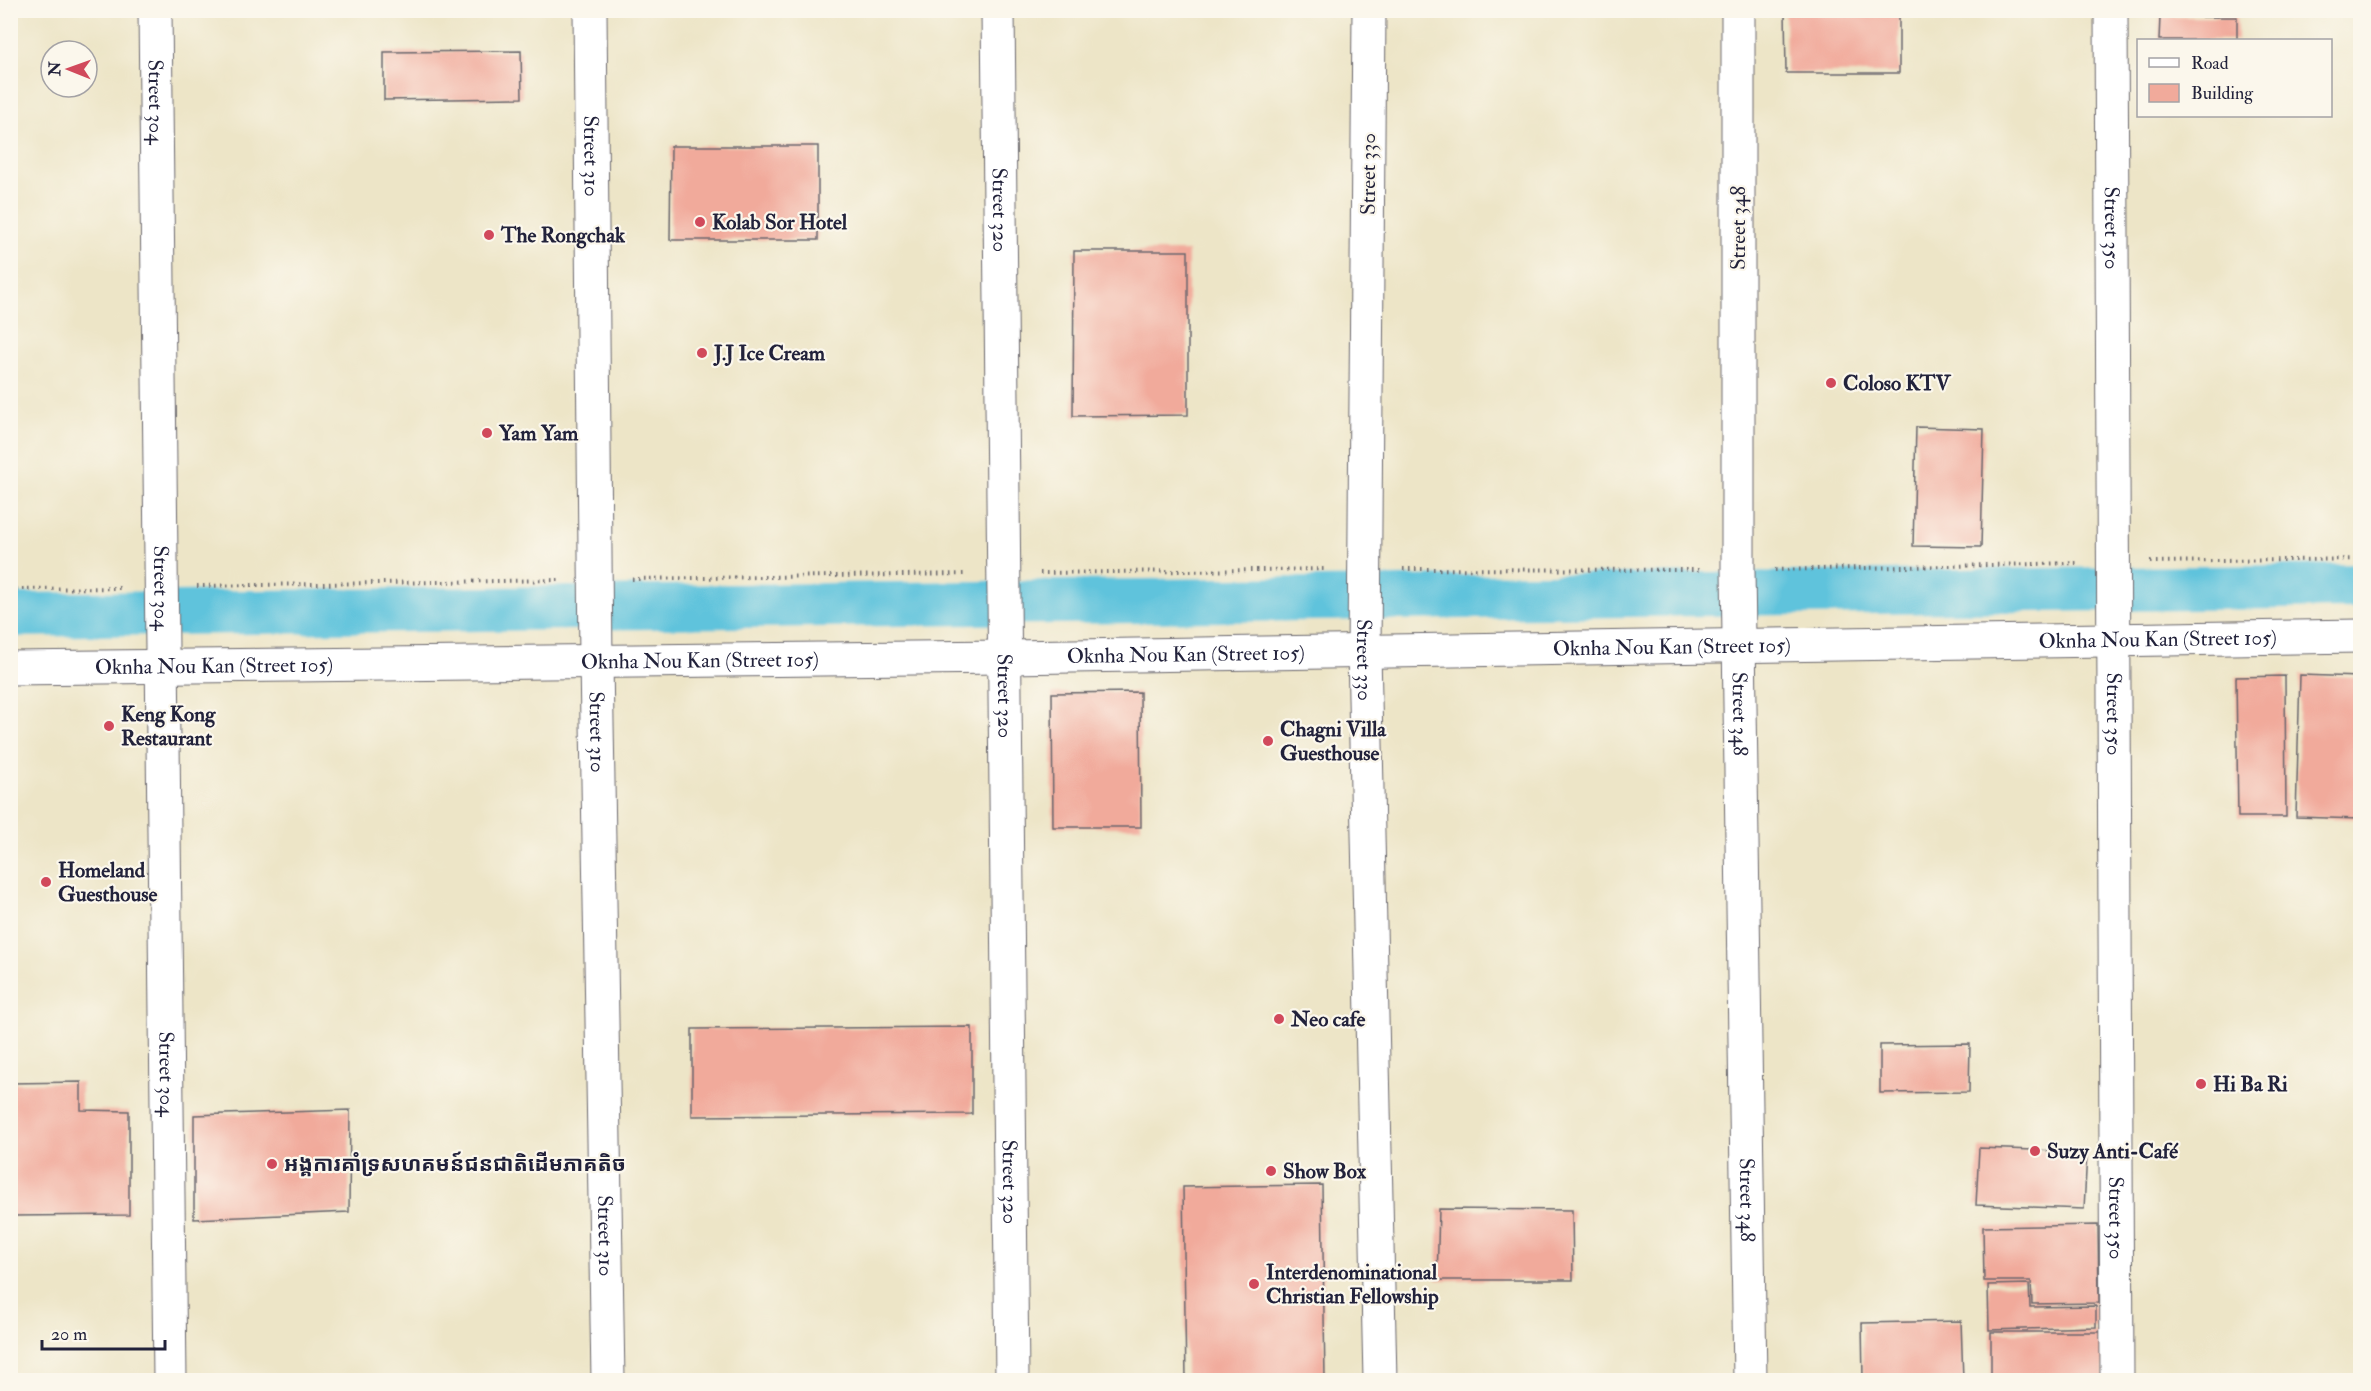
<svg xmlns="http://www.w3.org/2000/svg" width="2371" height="1391" viewBox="0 0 2371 1391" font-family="'IM FELL Double Pica','Noto Sans Khmer',serif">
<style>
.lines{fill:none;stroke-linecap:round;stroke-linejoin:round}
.canal{stroke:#5ec3dc;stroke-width:44}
.building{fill:#f1aa9b}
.minor-casing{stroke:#69666c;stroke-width:35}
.path{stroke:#69666c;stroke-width:4;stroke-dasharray:1.5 4.5;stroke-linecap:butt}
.minor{stroke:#fff;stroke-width:33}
.poi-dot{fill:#d1495b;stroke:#fbf7ec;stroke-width:2}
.labels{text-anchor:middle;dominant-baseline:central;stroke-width:4.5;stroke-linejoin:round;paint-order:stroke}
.street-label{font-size:21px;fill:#22223b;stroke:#fbf7ec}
.poi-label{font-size:21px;font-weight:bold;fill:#22223b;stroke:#fbf7ec;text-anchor:start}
</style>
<rect width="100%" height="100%" fill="#fbf7ec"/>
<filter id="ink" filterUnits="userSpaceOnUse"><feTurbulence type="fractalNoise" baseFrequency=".0167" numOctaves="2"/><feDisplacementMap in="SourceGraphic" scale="12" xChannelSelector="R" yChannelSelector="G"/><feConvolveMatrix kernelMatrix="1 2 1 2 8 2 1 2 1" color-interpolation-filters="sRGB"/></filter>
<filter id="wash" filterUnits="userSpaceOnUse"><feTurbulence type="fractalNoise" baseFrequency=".008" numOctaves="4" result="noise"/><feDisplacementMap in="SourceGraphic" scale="24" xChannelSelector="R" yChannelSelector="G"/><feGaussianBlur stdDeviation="1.35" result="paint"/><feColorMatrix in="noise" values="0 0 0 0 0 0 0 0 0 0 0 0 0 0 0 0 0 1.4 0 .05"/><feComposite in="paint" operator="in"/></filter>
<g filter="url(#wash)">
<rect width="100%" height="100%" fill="#ede5c7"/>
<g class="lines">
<polyline class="canal" points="10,615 2360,586"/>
</g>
<g id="blocks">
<g class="building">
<polygon points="1785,10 1899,10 1899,73 1786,73"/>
<polygon points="2160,17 2237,17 2237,40 2159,40"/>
<polygon points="521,51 522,98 384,100 384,52"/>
<polygon points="671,146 818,146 818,240 670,240"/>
<polygon points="1074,251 1188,251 1188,415 1073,416"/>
<polygon points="1916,427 1984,429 1981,547 1913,546"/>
<polygon points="2300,675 2360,677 2360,819 2296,817"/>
<polygon points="2285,676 2286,817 2238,817 2236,677"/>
<polygon points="1140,692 1141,827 1053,827 1052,693"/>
<polygon points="972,1027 972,1114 692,1116 692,1029"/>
<polygon points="1970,1044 1969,1092 1880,1093 1880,1045"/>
<polygon points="81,1082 81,1110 129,1111 129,1215 10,1216 10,1083"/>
<polygon points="350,1110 349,1212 194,1219 194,1115"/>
<polygon points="1979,1148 2087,1152 2084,1209 1976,1205"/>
<polygon points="1322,1185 1325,1380 1186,1380 1183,1187"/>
<polygon points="1439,1209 1572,1210 1573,1280 1437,1280"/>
<polygon points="2098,1225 2099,1303 2032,1304 2031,1281 1984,1281 1983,1227"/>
<polygon points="2029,1284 2030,1307 2096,1306 2096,1327 1989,1330 1988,1285"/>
<polygon points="1961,1321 1963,1380 1863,1380 1862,1323"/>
<rect x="1991" y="1332" width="113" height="48"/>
</g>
</g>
</g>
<g filter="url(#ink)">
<use href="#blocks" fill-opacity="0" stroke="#69666c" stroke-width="1.5"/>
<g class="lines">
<g class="minor-casing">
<g id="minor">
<path id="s1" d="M155,10l15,1370"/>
<path id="s2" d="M590,10l6,652 12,718"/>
<path id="s3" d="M998,10l14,1370"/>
<path id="s4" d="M1369,10l-5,642 16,728"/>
<path id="s5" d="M1738,10v560l12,810"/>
<path id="s6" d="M2111,10l6,1370"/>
<path id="s7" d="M10,668l994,-11 1356,-21"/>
</g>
</g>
<g class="path">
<polyline points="2150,562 2360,559"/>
<polyline points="1403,569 1702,570"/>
<polyline points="1775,570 2077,563"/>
<polyline points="1040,573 1327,569"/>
<polyline points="632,579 967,574"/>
<polyline points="197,586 559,580"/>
<polyline points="10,589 124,588"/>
</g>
<use href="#minor" class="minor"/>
</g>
</g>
<g class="poi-dot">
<circle cx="700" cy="222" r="6"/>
<circle cx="489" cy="235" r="6"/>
<circle cx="702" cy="353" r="6"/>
<circle cx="1831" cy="383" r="6"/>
<circle cx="487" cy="433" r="6"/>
<circle cx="109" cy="726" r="6"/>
<circle cx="1268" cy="741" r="6"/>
<circle cx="46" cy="882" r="6"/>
<circle cx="1279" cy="1019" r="6"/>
<circle cx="2201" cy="1084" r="6"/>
<circle cx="2035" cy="1151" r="6"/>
<circle cx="272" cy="1164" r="6"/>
<circle cx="1271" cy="1171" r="6"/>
<circle cx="1254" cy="1284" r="6"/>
</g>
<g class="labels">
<g class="street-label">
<text stroke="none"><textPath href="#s1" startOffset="92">Street 304</textPath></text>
<text stroke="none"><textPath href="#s2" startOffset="146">Street 310</textPath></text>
<text transform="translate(1368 174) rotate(-90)">Street 330</text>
<text stroke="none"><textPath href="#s3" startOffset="200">Street 320</textPath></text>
<text transform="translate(1738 228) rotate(-90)">Street 348</text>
<text stroke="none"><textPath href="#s6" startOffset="218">Street 350</textPath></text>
<text stroke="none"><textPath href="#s1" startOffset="578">Street 304</textPath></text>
<text stroke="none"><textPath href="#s7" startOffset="2148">Oknha Nou Kan (Street 105)</textPath></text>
<text stroke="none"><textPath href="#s7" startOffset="1662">Oknha Nou Kan (Street 105)</textPath></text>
<text stroke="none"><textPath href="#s7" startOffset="1176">Oknha Nou Kan (Street 105)</textPath></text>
<text stroke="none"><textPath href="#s4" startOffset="650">Street 330</textPath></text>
<text stroke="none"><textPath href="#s7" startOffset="690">Oknha Nou Kan (Street 105)</textPath></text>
<text stroke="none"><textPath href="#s7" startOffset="204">Oknha Nou Kan (Street 105)</textPath></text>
<text stroke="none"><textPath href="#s3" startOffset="686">Street 320</textPath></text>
<text stroke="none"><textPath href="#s5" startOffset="704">Street 348</textPath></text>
<text stroke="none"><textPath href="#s6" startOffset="704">Street 350</textPath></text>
<text stroke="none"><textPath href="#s2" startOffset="722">Street 310</textPath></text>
<text stroke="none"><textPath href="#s1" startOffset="1064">Street 304</textPath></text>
<text stroke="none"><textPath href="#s3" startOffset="1172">Street 320</textPath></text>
<text stroke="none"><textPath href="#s5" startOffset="1190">Street 348</textPath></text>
<text stroke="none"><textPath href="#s6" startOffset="1208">Street 350</textPath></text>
<text stroke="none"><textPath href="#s2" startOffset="1226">Street 310</textPath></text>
</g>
<g class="poi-label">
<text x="712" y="222">Kolab Sor Hotel</text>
<text x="501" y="235">The Rongchak</text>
<text x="714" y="353">J.J Ice Cream</text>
<text x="1843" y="383">Coloso KTV</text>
<text x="499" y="433">Yam Yam</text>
<text x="121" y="714">Keng Kong<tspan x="121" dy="24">Restaurant</tspan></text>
<text x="1280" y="729">Chagni Villa<tspan x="1280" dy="24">Guesthouse</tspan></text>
<text x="58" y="870">Homeland<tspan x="58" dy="24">Guesthouse</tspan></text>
<text x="1291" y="1019">Neo cafe</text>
<text x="2213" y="1084">Hi Ba Ri</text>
<text x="2047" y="1151">Suzy Anti-Café</text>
<text x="284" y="1164">អង្គការគាំទ្រសហគមន៍ជនជាតិដើមភាគតិច</text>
<text x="1283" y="1171">Show Box</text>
<text x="1266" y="1272">Interdenominational<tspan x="1266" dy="24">Christian Fellowship</tspan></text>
</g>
</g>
<rect width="2371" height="1391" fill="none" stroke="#fbf7ec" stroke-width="36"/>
<rect x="2137" y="39" width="195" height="78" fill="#fbf7ec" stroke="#a4a2a5" stroke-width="1.5"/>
<rect x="2149" y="58" width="30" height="9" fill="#ffffff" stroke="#a4a2a5" stroke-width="1.5"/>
<text x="2191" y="69" font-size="18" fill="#22223b">Road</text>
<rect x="2149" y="84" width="30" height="18" fill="#f1aa9b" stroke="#a4a2a5" stroke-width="1.5"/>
<text x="2191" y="99" font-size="18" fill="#22223b">Building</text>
<g transform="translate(69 69) rotate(271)"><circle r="28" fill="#fbf7ec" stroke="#a4a2a5" stroke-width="1.5"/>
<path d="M0-4.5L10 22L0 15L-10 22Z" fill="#d1495b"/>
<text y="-9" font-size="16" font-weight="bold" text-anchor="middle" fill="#22223b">N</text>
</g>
<path d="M42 1340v9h123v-9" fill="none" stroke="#22223b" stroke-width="3"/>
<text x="51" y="1340" font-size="18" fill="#22223b" stroke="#fbf7ec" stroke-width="4.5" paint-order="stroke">20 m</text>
</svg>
